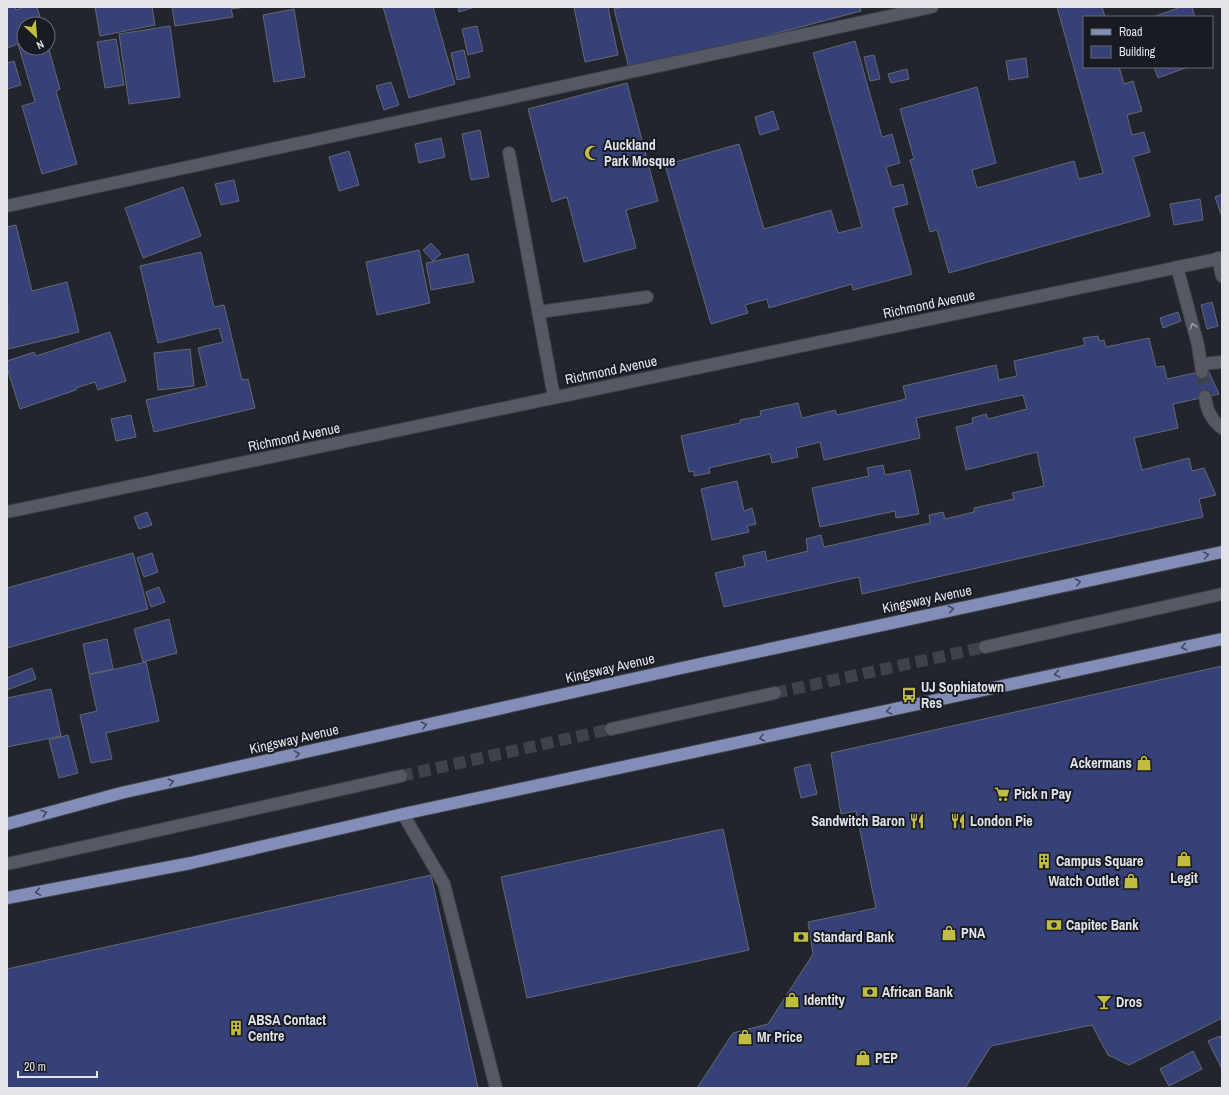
<svg xmlns="http://www.w3.org/2000/svg" width="1229" height="1095" viewBox="0 0 1229 1095" font-family="'Archivo Narrow',sans-serif">
<style>
.building{fill:#364178;stroke:#656872}
.lines{fill:none;stroke-linecap:round;stroke-linejoin:round}
.minor-tunnel{stroke:#3f4249;stroke-width:12;stroke-dasharray:12 6;stroke-linecap:butt}
.minor-casing{stroke:#3f4148;stroke-width:14}
.major-casing{stroke:#3f4148;stroke-width:14}
.minor{stroke:#565963;stroke-width:12}
.major{stroke:#828db8;stroke-width:12}
.oneway{stroke:#9c9ea6}
.oneway2{stroke:#43495f}
.labels{text-anchor:middle;dominant-baseline:central;stroke-width:4;stroke-linejoin:round;paint-order:stroke}
.poi-label{font-size:14px;font-weight:bold;fill:#e2e4ea;stroke:#191b23;text-anchor:start}
.street-label{font-size:14px;fill:#e2e4ea;stroke:#191b23}
</style>
<rect width="100%" height="100%" fill="#22252d"/>
<g class="building">
<polygon points="7,7 15,7 16,10 25,7 37,7 42,24 24,24 24,48 48,48 48,46 60,89 56,91 77,164 42,174 22,106 35,102 18,44 7,48"/>
<polygon points="95,7 152,7 155,25 100,36"/>
<polygon points="172,7 247,7 231,9 233,17 175,26"/>
<polygon points="383,7 433,7 455,84 409,98"/>
<polygon points="458,7 475,7 459,12"/>
<polygon points="574,7 608,7 618,55 585,62"/>
<polygon points="623,7 860,7 861,11 630,72 614,9"/>
<polygon points="1057,7 1102,7 1105,17 1084,17 1084,67 1119,67 1124,84 1133,81 1142,111 1127,115 1132,135 1144,132 1150,152 1133,157 1150,216 949,273 937,230 930,232 910,160 914,159 900,109 977,87 996,163 972,170 977,188 1074,161 1079,179 1103,173"/>
<polygon points="1181,7 1192,7 1195,17 1153,17"/>
<polygon points="294,9 305,77 274,82 263,15"/>
<polygon points="170,26 180,97 129,104 119,34"/>
<polygon points="477,26 483,51 468,55 462,29"/>
<polygon points="116,39 124,85 105,88 97,42"/>
<polygon points="855,41 882,137 892,134 900,163 886,167 892,187 903,184 908,204 893,208 912,274 853,290 852,284 769,308 767,299 745,305 748,313 711,324 665,165 739,144 764,229 831,210 838,233 862,227 813,53"/>
<polygon points="464,50 470,77 457,80 451,53"/>
<polygon points="874,55 880,79 870,81 864,57"/>
<polygon points="1026,58 1028,77 1009,80 1006,61"/>
<polygon points="14,61 21,85 7,89 7,63"/>
<polygon points="1154,67 1188,67 1158,78"/>
<polygon points="907,69 909,79 891,83 888,74"/>
<polygon points="391,82 399,105 384,110 376,86"/>
<polygon points="627,83 658,201 626,210 636,248 584,262 567,197 552,202 528,109"/>
<polygon points="773,111 779,129 760,135 755,117"/>
<polygon points="480,130 489,177 471,180 462,134"/>
<polygon points="441,138 445,157 419,163 415,144"/>
<polygon points="349,151 359,185 339,191 329,157"/>
<polygon points="234,180 239,201 221,205 215,184"/>
<polygon points="183,187 201,236 143,258 125,208"/>
<polygon points="1222,194 1222,217 1215,197"/>
<polygon points="1200,199 1203,220 1174,225 1170,204"/>
<polygon points="16,225 32,291 67,282 79,332 8,349 7,227"/>
<polygon points="431,243 441,254 433,261 423,250"/>
<polygon points="419,250 430,303 377,315 366,262"/>
<polygon points="201,252 214,307 224,305 242,380 248,379 255,408 154,432 146,400 207,386 198,348 223,342 219,328 158,343 140,266"/>
<polygon points="468,254 474,282 431,290 426,263"/>
<polygon points="1212,302 1218,326 1207,329 1201,305"/>
<polygon points="1178,312 1181,321 1163,328 1160,318"/>
<polygon points="110,332 126,381 98,390 95,382 76,388 76,390 20,409 7,368 7,361 34,352 36,356"/>
<polygon points="1098,336 1099,341 1104,340 1106,347 1149,338 1156,367 1164,366 1167,379 1208,370 1219,394 1173,404 1178,428 1134,438 1142,470 1189,458 1192,471 1204,468 1216,495 1199,499 1203,517 862,594 859,577 724,607 715,573 745,566 743,556 765,551 767,561 808,551 806,539 821,535 824,547 930,523 929,515 943,512 945,519 974,512 974,508 1014,499 1012,493 1044,486 1037,452 966,470 956,427 973,423 972,418 986,414 988,419 1027,409 1023,395 916,418 920,438 824,460 820,442 796,448 798,457 772,463 770,454 709,468 710,473 694,476 694,471 689,472 681,436 740,423 740,420 761,416 760,411 798,403 802,418 835,410 837,415 906,399 903,386 996,365 999,380 1017,376 1014,361 1085,345 1083,338"/>
<polygon points="190,349 194,386 158,390 154,353"/>
<polygon points="131,415 136,437 116,441 111,419"/>
<polygon points="883,465 885,475 910,470 919,514 896,518 895,511 820,527 812,488 869,476 867,468"/>
<polygon points="737,481 744,511 752,508 756,524 747,526 749,532 712,540 701,489"/>
<polygon points="147,512 152,525 139,529 134,517"/>
<polygon points="133,553 148,609 7,648 7,588"/>
<polygon points="152,553 158,572 144,577 137,558"/>
<polygon points="159,587 165,602 151,607 146,592"/>
<polygon points="169,619 177,653 143,662 134,629"/>
<polygon points="107,639 113,669 89,674 83,644"/>
<polygon points="146,662 159,721 106,733 112,759 91,763 80,715 97,711 89,675"/>
<polygon points="1222,666 1222,1018 1129,1065 1108,1055 1092,1025 991,1046 965,1088 697,1088 733,1033 768,1024 813,954 808,922 876,908 856,811 841,814 831,753"/>
<polygon points="32,668 36,679 7,690 7,678"/>
<polygon points="51,689 61,736 7,747 7,698"/>
<polygon points="68,735 78,773 59,778 49,740"/>
<polygon points="810,764 817,794 801,798 794,768"/>
<polygon points="723,829 749,950 527,998 501,877"/>
<polygon points="431,875 478,1088 7,1088 7,969"/>
<polygon points="1220,1036 1222,1041 1222,1069 1208,1041"/>
<polygon points="1193,1051 1202,1069 1169,1086 1160,1069"/>
</g>
<g class="lines">
<g class="minor-tunnel">
<polyline points="1202,372 1205,397"/>
<polyline points="775,693 985,647"/>
<polyline points="401,776 611,729"/>
</g>
<g class="minor-casing">
<g id="minor">
<polyline points="509,153 554,397"/>
<polyline points="7,206 932,7"/>
<polyline points="1218,258 1222,276"/>
<polyline points="1177,267 1198,345 1202,372"/>
<polyline points="539,312 647,297"/>
<polyline points="1201,364 1222,362"/>
<path d="M1205,397c2,13 6,23 17,31"/>
<polyline points="7,512 1222,258"/>
<polyline points="985,647 1222,594"/>
<polyline points="611,729 775,693"/>
<polyline points="403,814 444,884 496,1088"/>
<polyline points="7,864 401,776"/>
</g>
</g>
<g class="major-casing">
<g id="major">
<polyline points="7,824 121,793 677,669 1222,552"/>
<polyline points="7,898 191,863 403,814 1222,639"/>
</g>
</g>
<use href="#minor" class="minor"/>
<use href="#major" class="major"/>
</g>
<defs><path id="oneway-chevron" d="M-2-3.5L2.5 0L-2 3.5" fill="none" stroke-width="1.6" stroke-linecap="round" stroke-linejoin="round"/></defs>
<use class="oneway" href="#oneway-chevron" transform="translate(1193 326) rotate(-107)"/>
<g class="oneway2">
<use href="#oneway-chevron" transform="translate(1206 555) rotate(-12)"/>
<use href="#oneway-chevron" transform="translate(1078 582) rotate(-12)"/>
<use href="#oneway-chevron" transform="translate(951 609) rotate(-12)"/>
<use href="#oneway-chevron" transform="translate(1184 647) rotate(168)"/>
<use href="#oneway-chevron" transform="translate(1057 674) rotate(168)"/>
<use href="#oneway-chevron" transform="translate(889 711) rotate(168)"/>
<use href="#oneway-chevron" transform="translate(424 725) rotate(-13)"/>
<use href="#oneway-chevron" transform="translate(762 738) rotate(168)"/>
<use href="#oneway-chevron" transform="translate(297 754) rotate(-13)"/>
<use href="#oneway-chevron" transform="translate(171 782) rotate(-13)"/>
<use href="#oneway-chevron" transform="translate(44 813) rotate(-17)"/>
<use href="#oneway-chevron" transform="translate(38 892) rotate(170)"/>
</g>
<defs>
<g id="mosque-bare" transform="scale(1.2)"><path d="M3.5-4.9A6 6 0 1 0 3.5 4.9A5 5 0 1 1 3.5-4.9Z" fill="#c1bd40" stroke="#191b23" stroke-width="2.5" paint-order="stroke"/></g>
<g id="bus-bare" transform="scale(1.2)"><path d="M-5-6H5V4H4V6H2V4H-2V6H-4V4H-5ZM-3.5-4V0h7V-4ZM-3.5 1.2v1.5H-2V1.2ZM2 1.2v1.5H3.5V1.2Z" fill="#c1bd40" stroke="#191b23" stroke-width="2.5" paint-order="stroke"/></g>
<g id="shop-bare" transform="scale(1.2)"><path d="M-5-2.5h2.3a2.7 3.5 0 0 1 5.4 0H5L5.5 6h-11ZM-1.5-2.5h3a1.5 2.3 0 0 0-3 0Z" fill="#c1bd40" stroke="#191b23" stroke-width="2.5" paint-order="stroke"/></g>
<g id="supermarket-bare" transform="scale(1.2)"><path d="M-6-5.5h2.5l.6 2H6L4.5 2H-2.5L-4.4-4H-6ZM-1.5 3.2a1.3 1.3 0 1 0 .1 0ZM3 3.2a1.3 1.3 0 1 0 .1 0Z" fill="#c1bd40" stroke="#191b23" stroke-width="2.5" paint-order="stroke"/></g>
<g id="restaurant-bare" transform="scale(1.2)"><path d="M-5-6h1v4h1v-4h1v4h1v-4h1v5L-1.5 .5V6h-2V.5L-5-1ZM5-6V6H3V1.5H1.5Q1.5-4 5-6Z" fill="#c1bd40" stroke="#191b23" stroke-width="2.5" paint-order="stroke"/></g>
<g id="building-bare" transform="scale(1.2)"><path d="M-4-6H4V6H1V3H-1V6H-4ZM-2.5-4.3h1.7v1.8h-1.7ZM.8-4.3h1.7v1.8H.8ZM-2.5-1h1.7V.8h-1.7ZM.8-1h1.7V.8H.8Z" fill="#c1bd40" stroke="#191b23" stroke-width="2.5" paint-order="stroke"/></g>
<g id="bank-bare" transform="scale(1.2)"><path d="M-6-4H6V4H-6ZM0-2.3a2.3 2.3 0 1 0 0 4.6a2.3 2.3 0 1 0 0-4.6Z" fill="#c1bd40" stroke="#191b23" stroke-width="2.5" paint-order="stroke"/></g>
<g id="bar-bare" transform="scale(1.2)"><path d="M-6-5H6L.8 .8V4.5H3.5V6h-7V4.5H-.8V.8Z" fill="#c1bd40" stroke="#191b23" stroke-width="2.5" paint-order="stroke"/></g>
</defs>
<g fill-rule="evenodd">
<use href="#mosque-bare" x="592" y="153"/>
<use href="#bus-bare" x="909" y="695"/>
<use href="#shop-bare" x="1144" y="763"/>
<use href="#supermarket-bare" x="1002" y="794"/>
<use href="#restaurant-bare" x="917" y="821"/>
<use href="#restaurant-bare" x="958" y="821"/>
<use href="#shop-bare" x="1184" y="859"/>
<use href="#building-bare" x="1044" y="861"/>
<use href="#shop-bare" x="1131" y="881"/>
<use href="#bank-bare" x="1054" y="925"/>
<use href="#shop-bare" x="949" y="933"/>
<use href="#bank-bare" x="801" y="937"/>
<use href="#bank-bare" x="870" y="992"/>
<use href="#shop-bare" x="792" y="1000"/>
<use href="#bar-bare" x="1104" y="1002"/>
<use href="#building-bare" x="236" y="1028"/>
<use href="#shop-bare" x="745" y="1037"/>
<use href="#shop-bare" x="863" y="1058"/>
</g>
<g class="labels">
<g class="poi-label">
<text x="604" y="145">Auckland<tspan x="604" dy="16">Park Mosque</tspan></text>
<text x="921" y="687">UJ Sophiatown<tspan x="921" dy="16">Res</tspan></text>
<text x="1132" y="763" text-anchor="end">Ackermans</text>
<text x="1014" y="794">Pick n Pay</text>
<text x="905" y="821" text-anchor="end">Sandwitch Baron</text>
<text x="970" y="821">London Pie</text>
<text x="1056" y="861">Campus Square</text>
<text x="1184" y="878" text-anchor="middle">Legit</text>
<text x="1119" y="881" text-anchor="end">Watch Outlet</text>
<text x="1066" y="925">Capitec Bank</text>
<text x="961" y="933">PNA</text>
<text x="813" y="937">Standard Bank</text>
<text x="882" y="992">African Bank</text>
<text x="804" y="1000">Identity</text>
<text x="1116" y="1002">Dros</text>
<text x="248" y="1020">ABSA Contact<tspan x="248" dy="16">Centre</tspan></text>
<text x="757" y="1037">Mr Price</text>
<text x="875" y="1058">PEP</text>
</g>
<g class="street-label">
<text transform="translate(929 304) rotate(-12)">Richmond Avenue</text>
<text transform="translate(611 370) rotate(-12)">Richmond Avenue</text>
<text transform="translate(294 437) rotate(-12)">Richmond Avenue</text>
<text transform="translate(927 599) rotate(-12)">Kingsway Avenue</text>
<text transform="translate(610 668) rotate(-13)">Kingsway Avenue</text>
<text transform="translate(294 739) rotate(-13)">Kingsway Avenue</text>
</g>
</g>
<rect width="1229" height="1095" fill="none" stroke="#e2e4ea" stroke-width="16"/>
<rect x="1083" y="16" width="130" height="52" fill="#191b23" stroke="#696b73"/>
<rect x="1091" y="29" width="20" height="6" fill="#828db8" stroke="#696b73"/>
<text x="1119" y="36" font-size="12" fill="#e2e4ea">Road</text>
<rect x="1091" y="46" width="20" height="12" fill="#364178" stroke="#696b73"/>
<text x="1119" y="56" font-size="12" fill="#e2e4ea">Building</text>
<g transform="translate(36 36) rotate(154)"><circle r="19" fill="#191b23" stroke="#696b73"/>
<path d="M0-3L7 15L0 10L-7 15Z" fill="#c1bd40"/>
<text y="-6" font-size="11" font-weight="bold" text-anchor="middle" fill="#e2e4ea">N</text>
</g>
<path d="M18 1071v6h79v-6" fill="none" stroke="#e2e4ea" stroke-width="2"/>
<text x="24" y="1071" font-size="12" fill="#e2e4ea" stroke="#191b23" stroke-width="3" paint-order="stroke">20 m</text>
</svg>
